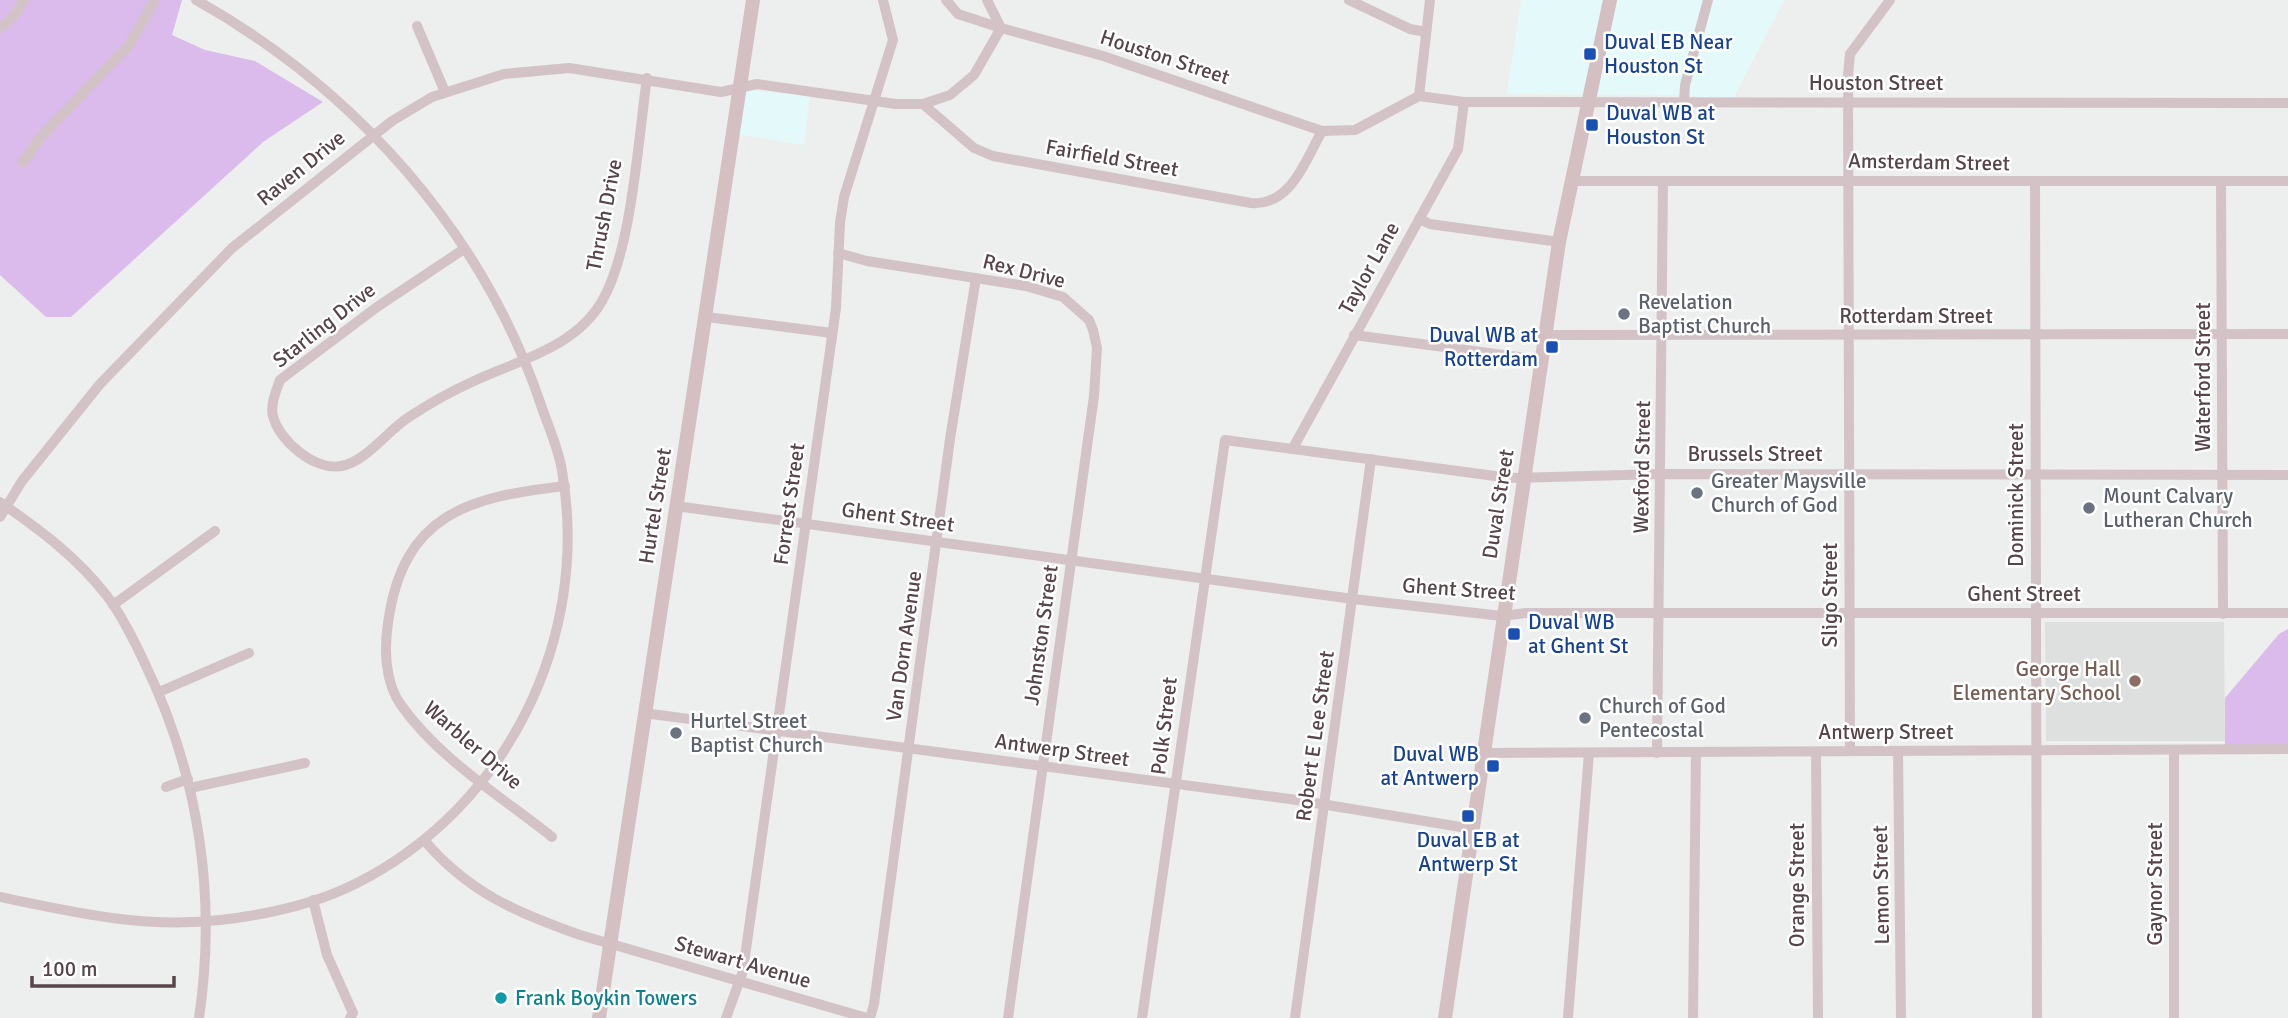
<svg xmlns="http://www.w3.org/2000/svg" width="2288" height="1018" viewBox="0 0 2288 1018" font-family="Signika,sans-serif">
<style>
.commercial{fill:#e4fafa}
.education{fill:#dde0de}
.green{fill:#dbbbeb}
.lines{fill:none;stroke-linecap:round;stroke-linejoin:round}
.street{stroke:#d3c3c7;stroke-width:10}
.secondary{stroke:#d4bfc3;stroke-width:14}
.transit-dot{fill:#1a4fb4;stroke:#fff;stroke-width:2.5}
.worship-dot{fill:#6b7280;stroke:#fff;stroke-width:2.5}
.education-dot{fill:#8d6e63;stroke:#fff;stroke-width:2.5}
.culture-dot{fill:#0f9aa8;stroke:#fff;stroke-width:2.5}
.labels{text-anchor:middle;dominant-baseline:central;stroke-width:5;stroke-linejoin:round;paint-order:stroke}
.transit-label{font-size:21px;fill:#164399;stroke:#fff;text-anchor:start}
.street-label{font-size:21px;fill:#58454a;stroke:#fff}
.worship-label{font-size:21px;fill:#5b616d;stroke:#fff;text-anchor:start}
.education-label{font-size:21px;fill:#785e54;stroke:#fff;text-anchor:end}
.culture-label{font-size:21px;fill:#0d838f;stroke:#fff;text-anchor:start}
</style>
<rect width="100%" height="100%" fill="#ecefed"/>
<g class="commercial">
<polygon points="1521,0 1784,0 1733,99 1674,95 1507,94"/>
<polygon points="746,90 810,96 804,145 738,134"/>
</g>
<polygon class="education" points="2045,622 2224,622 2225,741 2046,741"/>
<g class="green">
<polygon points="0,0 182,0 172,35 205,50 255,61 323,102 263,142 71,317 46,317 0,275"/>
<polygon points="2288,629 2288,749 2225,749 2225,698 2279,634"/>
</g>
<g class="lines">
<g class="street">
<polyline points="946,0 958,14 1001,28"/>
<polyline points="987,0 1001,28"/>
<polyline points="1349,0 1410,29 1426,32"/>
<polyline points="417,26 445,92"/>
<polyline points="0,28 14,16 24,0"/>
<polyline points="1419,96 1464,102 2288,103"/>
<polyline points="1419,96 1430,0"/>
<polyline points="1684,102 1685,85 1708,0"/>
<path d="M923,104l51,44 19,8 258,47c40,3 54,-42 71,-72"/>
<polyline points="23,162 40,138 129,45 155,0"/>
<polyline points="1570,181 2288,181"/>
<polyline points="2221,182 2223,614"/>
<polyline points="2035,183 2037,1018"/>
<polyline points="1419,219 1430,224 1559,242"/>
<path d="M464,249l-87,58 -97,73c-4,11 -10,25 -7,36 6,25 42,55 68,50 25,-4 47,-36 68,-49 21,-14 43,-26 65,-36 45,-21 102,-34 128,-80 30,-51 36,-161 45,-223"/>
<polyline points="838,253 867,261 1026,286 1063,297 1089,320 1093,330 1097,348 1094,396 1008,1018"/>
<polyline points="707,317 832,333"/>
<polyline points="1354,335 1541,360"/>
<polyline points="1544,335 2288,334"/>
<polyline points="1293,448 1458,149 1464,102"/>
<path d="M0,502c40,28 77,55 107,94 16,21 28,46 39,70 53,110 71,231 53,352"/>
<polyline points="676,506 1353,599 1502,616 1526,613 2288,613"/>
<polyline points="0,517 22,481 100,384 232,248 392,121 432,97 504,74 569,68 721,92 757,84 896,104 923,104 950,95 974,75 1001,28 1103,56 1322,131 1355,130 1419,96"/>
<polyline points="113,605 215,531"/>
<polyline points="159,692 249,653"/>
<polyline points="644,713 1297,800 1473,829"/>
<polyline points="2174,750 2174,1018"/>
<polyline points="1850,751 1848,75 1850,54 1890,0"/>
<polyline points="1898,751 1901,1018"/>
<polyline points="1816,752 1818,1018"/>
<polyline points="1484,753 2288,749"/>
<polyline points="1657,753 1663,182"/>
<polyline points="166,787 188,779"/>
<polyline points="190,788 305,763"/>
<path d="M552,837c-50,-40 -113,-78 -151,-132 -16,-22 -17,-56 -13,-82 15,-109 80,-126 177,-137"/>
<path d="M424,840c44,52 93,73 156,95l287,83"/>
<path d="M0,897c72,15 145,32 220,23 44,-5 95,-16 135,-36 152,-76 236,-246 207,-413 -3,-21 -13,-43 -20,-63 -58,-175 -187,-319 -346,-408"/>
<polyline points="313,900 327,955 353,1013 350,1018"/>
<polyline points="726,1018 743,971 836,308 840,223 844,197 893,40 883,0"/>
<polyline points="870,1018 874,1004 950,439 976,278"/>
<polyline points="1142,1018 1225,440 1510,478 1661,474 2288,475"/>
<polyline points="1295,1018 1371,459"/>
<polyline points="1568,1018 1589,753"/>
<polyline points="1693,1018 1696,752"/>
</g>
<g class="secondary">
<polyline points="599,1018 753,0"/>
<polyline points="1445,1018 1559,242 1610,0"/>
</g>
</g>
<g class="transit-dot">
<rect x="1583" y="47" width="14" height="14" rx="3.5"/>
<rect x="1585" y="118" width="14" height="14" rx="3.5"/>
<rect x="1545" y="340" width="14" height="14" rx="3.5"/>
<rect x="1507" y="627" width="14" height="14" rx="3.5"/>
<rect x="1486" y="759" width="14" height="14" rx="3.5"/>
<rect x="1461" y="809" width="14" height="14" rx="3.5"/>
</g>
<g class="worship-dot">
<circle cx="1624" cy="314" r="7"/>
<circle cx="1697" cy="493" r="7"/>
<circle cx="2089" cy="508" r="7"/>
<circle cx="1585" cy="718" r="7"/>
<circle cx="676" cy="733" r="7"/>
</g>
<circle class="education-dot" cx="2135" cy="681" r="7"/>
<circle class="culture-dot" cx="501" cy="998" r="7"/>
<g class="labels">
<g class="transit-label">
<text x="1604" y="42">Duval EB Near<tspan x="1604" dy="24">Houston St</tspan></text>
<text x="1606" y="113">Duval WB at<tspan x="1606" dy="24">Houston St</tspan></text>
<text x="1538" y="335" text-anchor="end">Duval WB at<tspan x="1538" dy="24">Rotterdam</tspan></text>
<text x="1528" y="622">Duval WB<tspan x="1528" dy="24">at Ghent St</tspan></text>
<text x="1479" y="754" text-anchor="end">Duval WB<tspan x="1479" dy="24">at Antwerp</tspan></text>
<text x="1468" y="840" text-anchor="middle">Duval EB at<tspan x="1468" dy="24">Antwerp St</tspan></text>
</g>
<g class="street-label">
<text transform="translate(1165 57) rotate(18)">Houston Street</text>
<text x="1876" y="83">Houston Street</text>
<text transform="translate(1112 158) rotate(10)">Fairfield Street</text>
<text transform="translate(1929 162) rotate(1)">Amsterdam Street</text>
<text transform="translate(301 168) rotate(-39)">Raven Drive</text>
<text transform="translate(604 215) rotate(-79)">Thrush Drive</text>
<text transform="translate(1369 268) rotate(-61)">Taylor Lane</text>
<text transform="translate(1024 271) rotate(14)">Rex Drive</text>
<text x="1916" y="316">Rotterdam Street</text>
<text transform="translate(324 325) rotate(-38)">Starling Drive</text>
<text transform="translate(2203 377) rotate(-90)">Waterford Street</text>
<text x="1755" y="454">Brussels Street</text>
<text transform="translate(1642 467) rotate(-89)">Wexford Street</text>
<text transform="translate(2016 495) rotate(-90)">Dominick Street</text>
<text transform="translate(789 504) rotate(-82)">Forrest Street</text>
<text transform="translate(1498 504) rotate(-81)">Duval Street</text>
<text transform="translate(655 506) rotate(-81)">Hurtel Street</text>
<text transform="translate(898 517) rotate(8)">Ghent Street</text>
<text transform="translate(1459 589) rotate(4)">Ghent Street</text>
<text x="2024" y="594">Ghent Street</text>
<text transform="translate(1830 595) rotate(-90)">Sligo Street</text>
<text transform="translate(1041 635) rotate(-82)">Johnston Street</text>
<text transform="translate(904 646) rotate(-82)">Van Dorn Avenue</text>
<text transform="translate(1164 726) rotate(-83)">Polk Street</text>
<text x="1886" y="732">Antwerp Street</text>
<text transform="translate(1315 736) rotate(-82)">Robert E Lee Street</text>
<text transform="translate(473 745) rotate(41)">Warbler Drive</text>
<text transform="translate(1062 750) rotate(8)">Antwerp Street</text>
<text transform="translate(2155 884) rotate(-90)">Gaynor Street</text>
<text transform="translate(1797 885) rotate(-90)">Orange Street</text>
<text transform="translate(1881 885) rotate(-91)">Lemon Street</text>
<text transform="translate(743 962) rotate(16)">Stewart Avenue</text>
</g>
<g class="worship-label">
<text x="1638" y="302">Revelation<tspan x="1638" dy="24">Baptist Church</tspan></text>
<text x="1711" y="481">Greater Maysville<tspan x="1711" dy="24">Church of God</tspan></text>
<text x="2103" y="496">Mount Calvary<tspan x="2103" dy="24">Lutheran Church</tspan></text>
<text x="1599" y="706">Church of God<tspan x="1599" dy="24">Pentecostal</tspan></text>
<text x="690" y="721">Hurtel Street<tspan x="690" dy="24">Baptist Church</tspan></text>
</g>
<g class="education-label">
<text x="2121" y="669">George Hall<tspan x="2121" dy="24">Elementary School</tspan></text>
</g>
<g class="culture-label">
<text x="515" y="998">Frank Boykin Towers</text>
</g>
</g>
<path d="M32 976v10h142v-10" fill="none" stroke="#58454a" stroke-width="3.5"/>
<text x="42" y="976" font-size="21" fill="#58454a" stroke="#ffffff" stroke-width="5" paint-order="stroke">100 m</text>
</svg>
